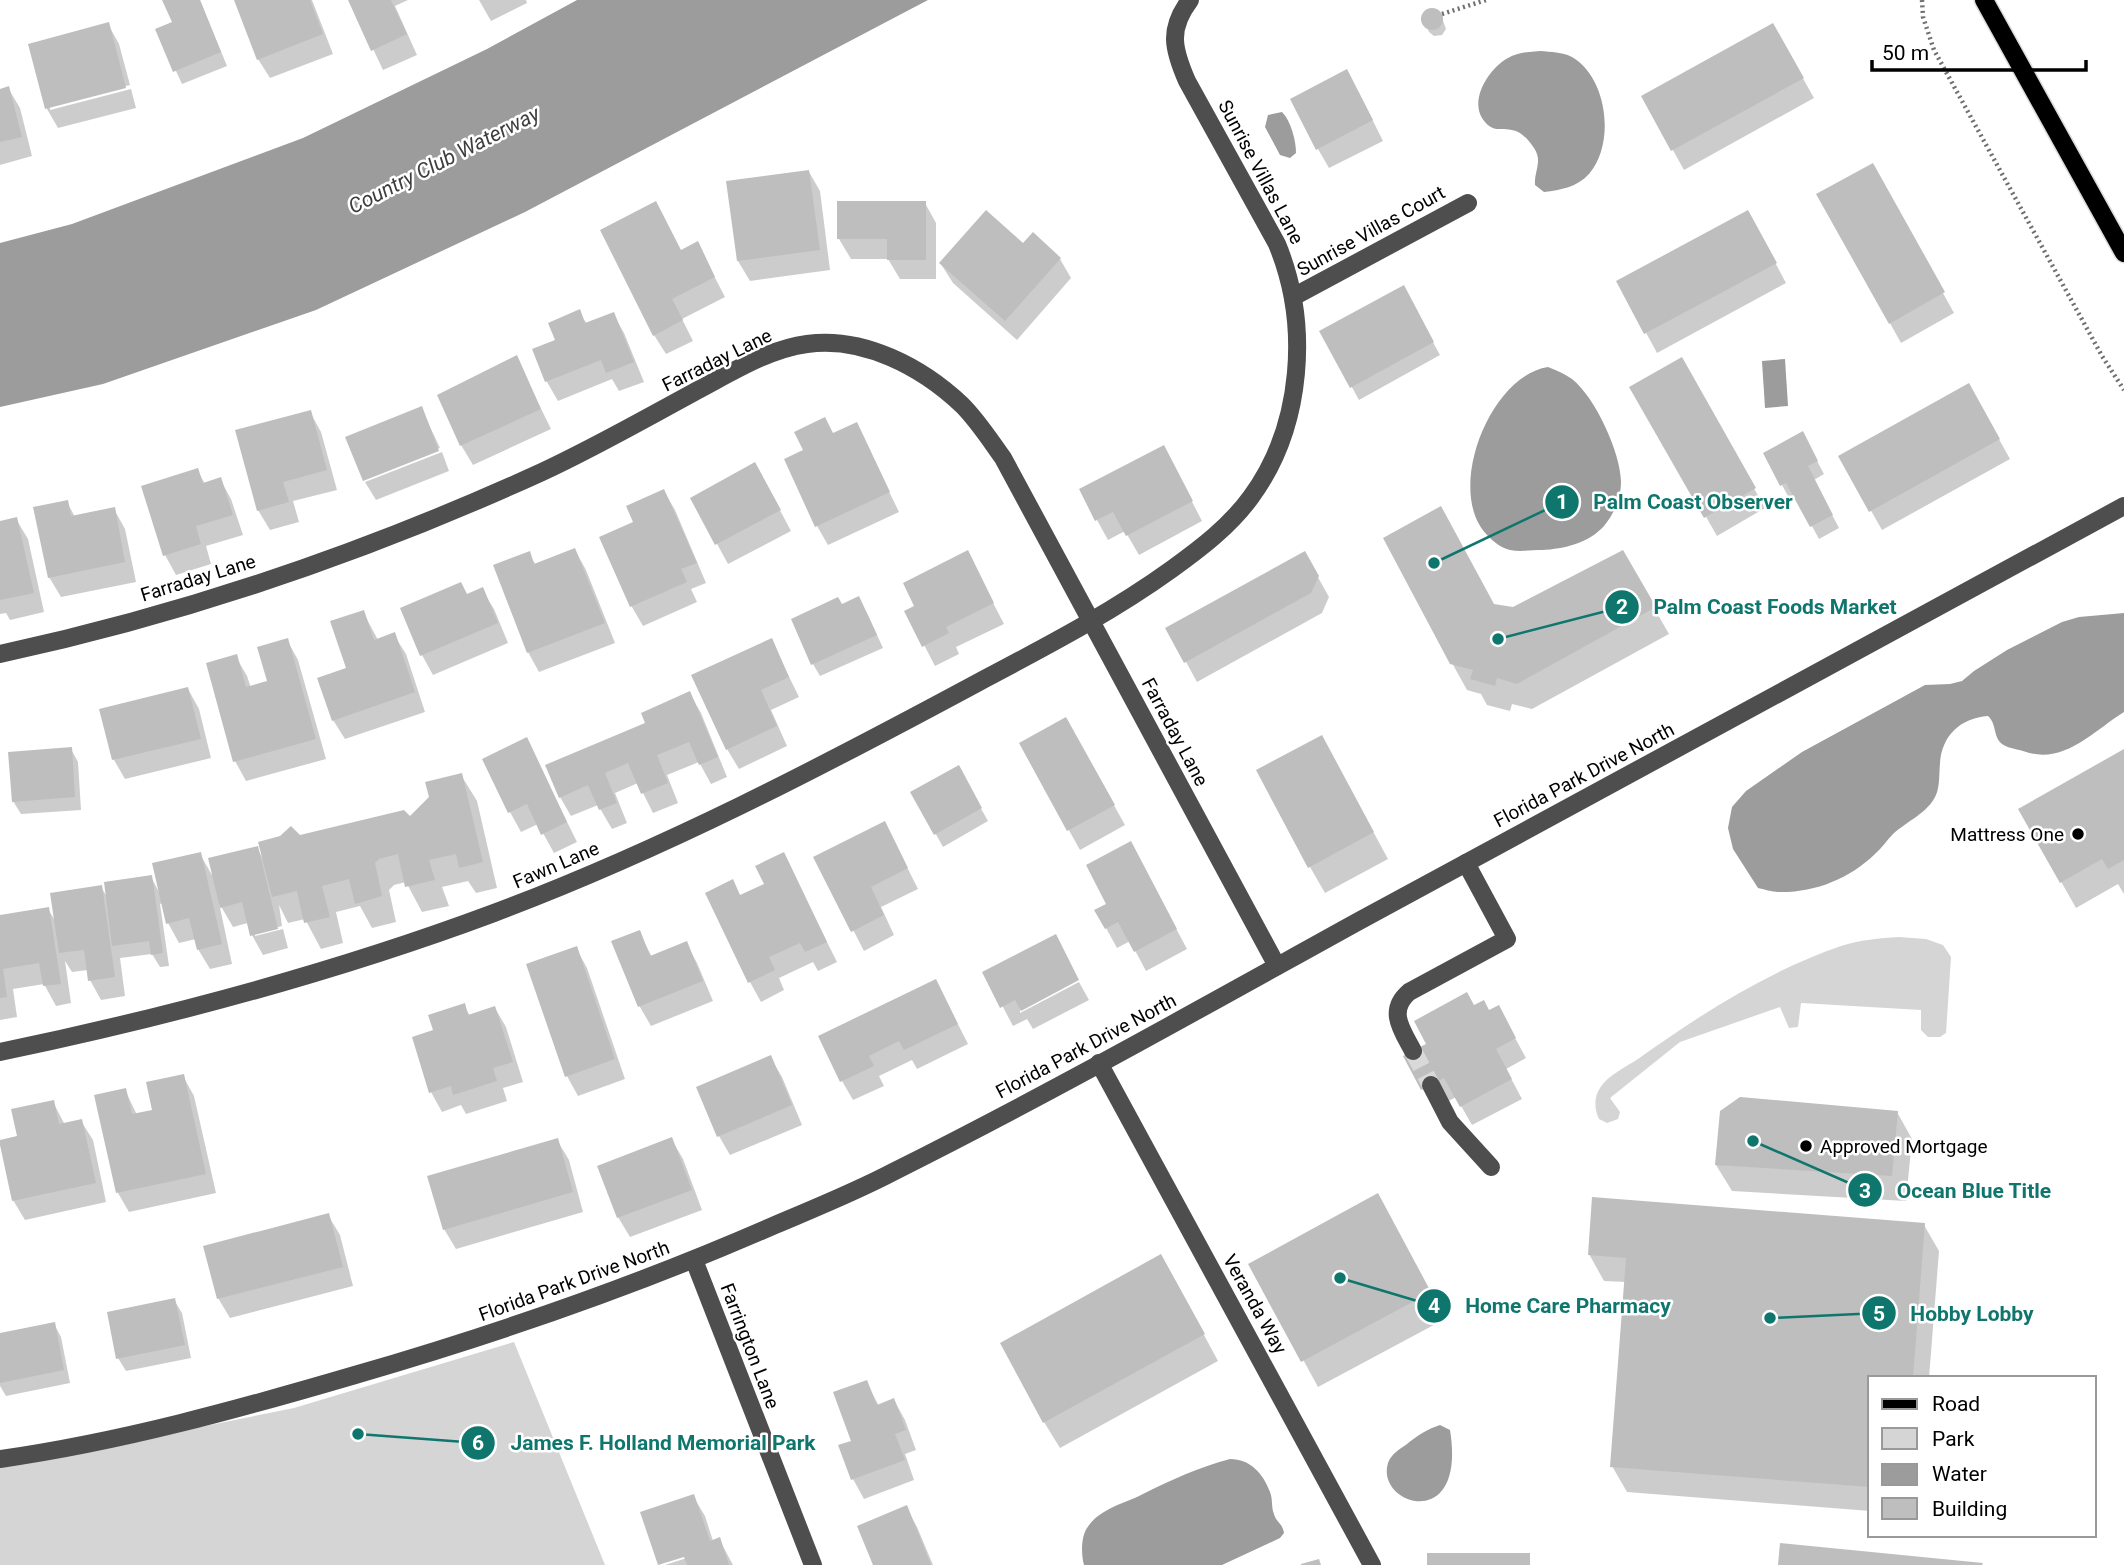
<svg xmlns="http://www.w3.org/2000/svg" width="2124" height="1565" viewBox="0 0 2124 1565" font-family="Roboto,sans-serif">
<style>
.green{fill:#d5d5d5}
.water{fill:#9c9c9c}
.shadow{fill:#0003}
.building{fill:#bebebe}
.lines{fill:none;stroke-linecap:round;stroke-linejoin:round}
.minor-tunnel{stroke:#d9d9d9;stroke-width:18;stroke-dasharray:18 9;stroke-linecap:butt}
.major-casing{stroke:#dbdbdb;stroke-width:21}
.path{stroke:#707070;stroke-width:4.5;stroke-dasharray:2 3.5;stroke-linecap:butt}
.minor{stroke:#4e4e4e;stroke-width:18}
.major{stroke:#000;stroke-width:18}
.poi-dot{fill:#000;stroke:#fff;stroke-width:2.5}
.labels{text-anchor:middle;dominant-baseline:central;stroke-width:5;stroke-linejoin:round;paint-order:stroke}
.street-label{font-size:19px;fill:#000;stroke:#fff}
.poi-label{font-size:19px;fill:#000;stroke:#fff;text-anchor:end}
.water-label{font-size:21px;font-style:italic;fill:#3d3d3d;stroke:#fff}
.leader{fill:none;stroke:#0f766e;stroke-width:2.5}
.callout-dot{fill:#0f766e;stroke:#fff;stroke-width:2.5}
.mark-label{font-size:21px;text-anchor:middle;font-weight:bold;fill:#fff}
.callout-label{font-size:21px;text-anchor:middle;font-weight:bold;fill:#0f766e;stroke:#fff;stroke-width:5;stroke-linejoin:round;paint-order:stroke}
</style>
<rect width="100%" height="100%" fill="#fff"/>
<g class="green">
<path d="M1899,937l27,2 17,6 8,12 -5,76 -6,4h-12l-7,-7v-20l-120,-7 -3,24 -9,1 -9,-21 -100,35 -70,56 10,14 -2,7 -11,4 -8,-4c-5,-10 -5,-22 1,-31 8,-13 26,-21 38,-29 63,-45 130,-88 203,-113 18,-6 39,-8 58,-9z"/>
<polygon points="514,1342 605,1565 0,1565 0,1464 36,1460 294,1408"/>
</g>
<g class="water">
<polygon points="577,0 928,0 525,212 316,310 103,384 0,407 0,243 72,224 303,138 487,49"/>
<path d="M1540,51c11,1 22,1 32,6 35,20 44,86 17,117 -12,13 -28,16 -45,18l-9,-7c-1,-14 8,-24 -1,-37 -21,-32 -35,-9 -49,-26 -18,-20 4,-54 23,-64 10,-6 21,-6 32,-7z"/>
<path d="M1282,112c9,9 14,29 14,41l-6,5 -10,-3 -15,-28 3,-12z"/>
<polygon points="1785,359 1788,406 1765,408 1762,361"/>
<path d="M1548,367c8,3 17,7 24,12 23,18 49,74 49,103 0,16 -7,32 -17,44 -15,17 -40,23 -62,24 -10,0 -22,2 -32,0 -9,-2 -16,-8 -22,-14 -44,-43 1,-160 60,-169z"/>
<path d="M2124,613v99c-32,20 -61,54 -101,39 -6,-2 -16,-3 -21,-7 -9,-7 -5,-20 -14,-28 -27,2 -46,19 -48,47 -1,10 0,23 -4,32 -7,17 -30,27 -43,39 -7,7 -11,14 -18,20 -26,25 -61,39 -97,38 -5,0 -15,-3 -20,-4l-25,-39 -5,-21 4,-21 14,-16 56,-39 123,-67 25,-1 12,-3 12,-10 33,-21 55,-28 17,-5z"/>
<path d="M1440,1425l10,5c17,104 -75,75 -62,33 3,-9 12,-14 19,-19 10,-8 20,-15 33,-19z"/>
<path d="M1230,1459c20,0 33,14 40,33 3,7 1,15 4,22 2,8 9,10 10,19l-4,5 -58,27h-138c-3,-11 -3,-28 3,-37 13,-20 37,-24 56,-34 28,-14 56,-27 87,-35z"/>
</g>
<g class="shadow">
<polygon points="164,0 200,0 227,66 182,84 157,30 174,23"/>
<polygon points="236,0 312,0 333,54 270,78 258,59"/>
<polygon points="350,0 408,0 395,6 417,55 383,70"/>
<polygon points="479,0 526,0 527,3 491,21"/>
<polygon points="1435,10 1441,15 1446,29 1442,35 1434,36 1429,32 1423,17 1427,11"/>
<polygon points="108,24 119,44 130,85 50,106 50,110 131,89 136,108 58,128 47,109 30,45"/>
<polygon points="1773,25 1814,98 1684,170 1643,96"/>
<polygon points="8,88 20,108 32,156 0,165 0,91"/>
<polygon points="1358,91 1383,141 1329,168 1318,149"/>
<polygon points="1872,165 1954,313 1901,343 1819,195"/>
<polygon points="809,172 820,191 830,270 750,281 738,261 728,182"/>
<polygon points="925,203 936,223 936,279 900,279 888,259 851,259 839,239"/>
<polygon points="1759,232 1786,283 1657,353 1618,281"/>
<polygon points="697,243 725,297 682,319 693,341 666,354 654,335"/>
<polygon points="1024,245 1060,259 1071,278 1017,340 953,283 941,264"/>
<polygon points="1410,300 1440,355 1359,400 1321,331"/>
<polygon points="579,312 587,324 613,314 624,333 644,382 619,391 612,379 558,401 547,382 534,350 557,341"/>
<polygon points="516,358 551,429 473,465 461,445"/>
<polygon points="1681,359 1765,508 1717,536 1632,387"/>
<polygon points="1969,385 2010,459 1882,530 1840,456"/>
<polygon points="421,408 440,448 364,478"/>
<polygon points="310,412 321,432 337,490 293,501 299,522 270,530 258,510"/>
<polygon points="856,424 899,512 828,545 817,526"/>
<polygon points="1809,446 1824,474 1814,480 1839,528 1819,539 1795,495 1789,498 1782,485"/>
<polygon points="442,452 449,471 376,500 365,482"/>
<polygon points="1174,467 1202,521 1139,555 1125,531 1108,540 1097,520"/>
<polygon points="197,470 205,484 220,479 231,499 243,535 206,546 211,564 176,575 165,555"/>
<polygon points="766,484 791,531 728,564 692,498"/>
<polygon points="664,491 675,510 706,583 691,589 697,602 643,626 632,607 602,538 635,523"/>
<polygon points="67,502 75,517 114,509 125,529 136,582 61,597 49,577"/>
<polygon points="16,519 28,539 44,612 10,620 6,613 0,614 0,522"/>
<polygon points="575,550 586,570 615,643 539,672 528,652 529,554 536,565"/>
<polygon points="1622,552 1669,634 1532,709 1512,704 1510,711 1487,705 1481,694 1467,690 1452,663 1495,606 1513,609"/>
<polygon points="1305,554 1329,597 1322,613 1197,682 1168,629"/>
<polygon points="976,570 1004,624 956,647 959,654 935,666 907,612"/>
<polygon points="482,590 494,609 508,643 433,675 422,655 403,608 468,596"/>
<polygon points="841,606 866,611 883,648 820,676 813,664"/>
<polygon points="363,612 378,640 394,635 406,654 425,712 345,739 333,720"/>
<polygon points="287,640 298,660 326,759 246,781 235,761 236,657 247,676 251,688 269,682"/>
<polygon points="771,640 799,697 771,710 787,746 739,769 727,749"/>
<polygon points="188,689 199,709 211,758 125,779 114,760 102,710"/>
<polygon points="690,694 701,713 727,777 711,784 699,762 667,775 678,803 653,813 638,783 615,793 627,823 612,829 598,805 571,816 560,797 647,724"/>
<polygon points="1066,719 1125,825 1080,850 1021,744"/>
<polygon points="526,739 577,842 554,853 538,824 521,832 510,812"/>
<polygon points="71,749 78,762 81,810 21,814 13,801"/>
<polygon points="2124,751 2124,894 2118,884 2076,908 2020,809"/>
<polygon points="1336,763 1388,859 1325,893 1310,867"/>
<polygon points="958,768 988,821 943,847 913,793"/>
<polygon points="461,775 477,801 497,888 476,893 468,881 442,887 449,906 422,912 406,882 394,885 389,890 396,922 372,928 360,906 336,912 343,943 321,949 305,919 288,923 279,905 282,926 255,933 255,936 283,929 288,948 263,955 252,935 248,923 233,927 219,903 232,964 210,969 198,949 196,939 179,943 168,923 163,903 160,904 169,966 160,967 152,954 120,958 125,996 101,1000 90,980 88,970 72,972 65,961 71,1003 56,1006 44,984 13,989 17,1017 0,1020 0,917 48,909 56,922 101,887 107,897 151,877 159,892 200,854 212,875 257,848 263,859 300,837 409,818"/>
<polygon points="895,843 918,889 881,907 894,935 864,951 816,858"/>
<polygon points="783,854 837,962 818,971 813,962 779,978 784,990 761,1002 750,982 741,897 766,885"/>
<polygon points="1141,863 1187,949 1146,971 1130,941 1117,948 1106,928 1108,904"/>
<polygon points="639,932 652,957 686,943 697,963 713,1001 651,1026 640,1007 614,942"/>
<polygon points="576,948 587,968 625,1079 578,1096 567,1076"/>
<polygon points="985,973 1078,979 1020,1009 1020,1013 1079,982 1089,1000 1033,1029 1027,1019 1013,1026"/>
<polygon points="936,981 968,1044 917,1069 912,1060 879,1076 884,1086 853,1100 842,1081"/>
<polygon points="464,1005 470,1016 495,1008 506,1027 523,1082 503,1088 507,1101 466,1114 461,1105 442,1112 431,1092 435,1031"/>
<polygon points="1474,1007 1489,1012 1509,1027 1526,1058 1506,1069 1522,1099 1472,1125 1456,1097 1434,1109 1405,1057 1428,1045"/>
<polygon points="770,1057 782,1077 802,1125 730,1155 719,1136"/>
<polygon points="183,1076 194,1096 216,1193 129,1212 118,1193 125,1090 137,1115 154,1111"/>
<polygon points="53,1102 65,1125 81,1121 93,1140 106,1202 25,1220 13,1200 19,1138"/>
<polygon points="1897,1112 1912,1139 1906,1201 1732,1191 1716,1165"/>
<polygon points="557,1140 569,1160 583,1212 456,1249 444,1229"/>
<polygon points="672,1140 683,1159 702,1210 630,1237 618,1217"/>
<polygon points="328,1215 340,1235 353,1286 230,1318 218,1298"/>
<polygon points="1392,1222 1445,1319 1318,1387 1251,1264"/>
<polygon points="1924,1225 1939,1251 1929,1378 1870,1378 1870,1511 1627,1492 1612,1466 1626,1282 1604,1281 1589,1254"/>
<polygon points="1176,1283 1218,1361 1060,1448 1044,1422"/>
<polygon points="174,1300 182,1313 191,1358 126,1371 118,1358"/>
<polygon points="54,1324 61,1337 70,1383 6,1396 0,1386 0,1335"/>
<polygon points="866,1382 879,1406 894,1400 905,1420 916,1450 905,1454 914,1480 864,1499 853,1479 853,1442"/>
<polygon points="693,1496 705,1516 713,1541 719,1539 733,1565 665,1565 693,1556 692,1552 661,1563 660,1565 642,1514"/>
<polygon points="906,1507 917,1527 933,1565 875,1565"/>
</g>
<g class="building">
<polygon points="162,0 200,0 221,52 173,72 155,29 172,22"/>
<polygon points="234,0 310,0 323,34 257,60"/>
<polygon points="348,0 391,0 407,34 371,51"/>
<circle cx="1432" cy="19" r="11"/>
<polygon points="109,22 126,88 45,109 28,44"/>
<polygon points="1773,23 1804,78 1671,151 1641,96"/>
<polygon points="1347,69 1373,120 1316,150 1290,99"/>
<polygon points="9,86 22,137 0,142 0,89"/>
<polygon points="1873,163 1945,292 1889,324 1816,194"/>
<polygon points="809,170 820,250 737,261 726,181"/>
<polygon points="656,201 681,250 698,241 715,277 672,299 683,320 653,336 600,230"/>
<polygon points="837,201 926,201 926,260 887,260 887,239 837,239"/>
<polygon points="986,210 1023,243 1033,232 1061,258 1005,321 939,263"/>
<polygon points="1748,210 1777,263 1644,334 1616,281"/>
<polygon points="1404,285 1434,342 1350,388 1319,331"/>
<polygon points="580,309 585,323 614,312 634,362 606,373 601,360 545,382 532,349 555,340 548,323"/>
<polygon points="517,355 541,409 460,446 437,395"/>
<polygon points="1682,357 1756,488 1704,518 1629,387"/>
<polygon points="1969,383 2000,439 1869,512 1838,456"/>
<polygon points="422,406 439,451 363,481 345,437"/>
<polygon points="311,410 327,470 283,482 289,502 257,511 235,430"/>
<polygon points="825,417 833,433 857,422 890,492 815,527 784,459 803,450 794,432"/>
<polygon points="1803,431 1818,461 1808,466 1833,515 1810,527 1786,483 1780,486 1763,453"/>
<polygon points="1164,445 1193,501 1126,536 1113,512 1095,521 1079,489"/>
<polygon points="755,462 781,510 715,545 690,498"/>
<polygon points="198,468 203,483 221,477 233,515 196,526 201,544 163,556 141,486"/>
<polygon points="664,489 697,563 681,569 687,582 630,607 599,537 633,522 626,506"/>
<polygon points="68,500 71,516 115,507 125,562 48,578 33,507"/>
<polygon points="1441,506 1494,604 1513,607 1623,550 1656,607 1517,684 1497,678 1495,686 1470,679 1473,670 1450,664 1383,538"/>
<polygon points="17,517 34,593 0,600 0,521"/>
<polygon points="575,548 605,623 527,653 493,565 530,551 534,564"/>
<polygon points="968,550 994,603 946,627 949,633 922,647 904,611 914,606 903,583"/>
<polygon points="1305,551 1319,576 1311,593 1184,663 1165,628"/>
<polygon points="461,582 467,594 483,587 498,623 420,656 400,608"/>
<polygon points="859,596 877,635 811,665 791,619 838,597 842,604"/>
<polygon points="364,610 374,640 395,632 415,692 332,721 317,678 346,668 330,621"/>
<polygon points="288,638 316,739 233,762 206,663 237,654 246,687 267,681 257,647"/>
<polygon points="772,638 789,677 761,690 777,726 726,750 691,675"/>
<polygon points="188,687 201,739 112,760 99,709"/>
<polygon points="690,691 718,757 699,765 689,742 657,755 668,783 641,794 628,763 605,773 617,803 599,810 588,785 559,798 545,765 645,723 641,713"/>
<polygon points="1066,717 1115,805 1067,831 1019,743"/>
<polygon points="1322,735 1374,832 1308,868 1256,770"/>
<polygon points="527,737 567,822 541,835 527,804 508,813 482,759"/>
<polygon points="72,747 75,797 12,802 8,752"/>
<polygon points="2124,749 2124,860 2108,869 2102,859 2060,883 2018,809"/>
<polygon points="959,765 982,808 934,835 910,792"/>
<polygon points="462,773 483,862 459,868 456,854 429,860 435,880 405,887 398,854 379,859 375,863 382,896 355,904 349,879 322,886 330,917 304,923 297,891 272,897 258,842 280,836 291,826 300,835 404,810 410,816 429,797 425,782"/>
<polygon points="885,821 908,868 871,887 884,915 851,932 813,857"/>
<polygon points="1131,841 1177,929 1134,952 1118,922 1105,929 1094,910 1106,904 1086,865"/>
<polygon points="258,846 278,929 250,936 242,902 220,908 208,858"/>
<polygon points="201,852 222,944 197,950 189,918 166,924 152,863"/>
<polygon points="784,852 827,942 805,952 800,943 769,957 775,970 748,983 705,893 733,879 740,895 764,884 755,866"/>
<polygon points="152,875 163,953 151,955 149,941 112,946 104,882"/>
<polygon points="102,885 115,977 88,981 84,950 59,953 50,893"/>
<polygon points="49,907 61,984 43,986 39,963 3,969 7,997 0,998 0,915"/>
<polygon points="640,930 650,956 687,941 703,981 638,1007 611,941"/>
<polygon points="1056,934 1079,980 1021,1011 1015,1000 1000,1008 982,972"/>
<polygon points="577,946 615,1059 565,1077 526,964"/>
<polygon points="936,979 958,1024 904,1050 899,1041 869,1056 874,1066 840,1082 818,1036"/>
<polygon points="1467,992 1474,1005 1484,1000 1489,1010 1499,1005 1516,1038 1496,1049 1512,1079 1460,1107 1444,1078 1421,1090 1403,1056 1426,1044 1414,1021"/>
<polygon points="465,1003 468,1015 495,1006 513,1062 493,1068 497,1081 453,1095 451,1086 429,1093 412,1037 433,1030 428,1015"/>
<polygon points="771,1055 792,1105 717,1137 696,1087"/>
<polygon points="184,1074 206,1174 116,1193 94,1095 126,1088 132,1114 152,1110 146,1082"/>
<polygon points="1740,1097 1898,1111 1892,1176 1715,1165 1720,1111"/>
<polygon points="54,1100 59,1124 82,1119 96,1183 12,1201 0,1145 0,1140 17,1136 11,1109"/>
<polygon points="672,1137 692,1190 617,1218 597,1166"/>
<polygon points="558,1138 573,1192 443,1230 427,1176"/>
<polygon points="1378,1193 1431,1292 1301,1362 1248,1264"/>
<polygon points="1592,1197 1925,1223 1913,1378 1870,1378 1870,1487 1610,1467 1626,1258 1588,1255"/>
<polygon points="329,1213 343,1267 217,1299 203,1246"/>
<polygon points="1161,1254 1205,1334 1043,1423 1000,1343"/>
<polygon points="175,1298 185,1345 116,1359 107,1312"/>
<polygon points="55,1322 64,1370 0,1383 0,1333"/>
<polygon points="867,1380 877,1405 894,1398 906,1430 895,1434 905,1460 851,1480 838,1445 851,1441 833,1392"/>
<polygon points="694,1494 710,1541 720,1537 729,1565 687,1565 684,1557 658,1565 640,1512"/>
<polygon points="907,1505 931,1565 873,1565 857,1526"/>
<polygon points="1780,1543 1983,1563 1982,1565 1778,1565"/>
<rect x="1427" y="1553" width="103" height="12"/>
<polygon points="1319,1559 1321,1565 1301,1565 1301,1564"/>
</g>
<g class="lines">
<polyline class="minor-tunnel" points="1413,1051 1431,1085"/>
<g class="major-casing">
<polyline id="major" points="1984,0 2124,253"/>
</g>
<g class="path">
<polyline points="1922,0 1923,17 1934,50 2102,356 2124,390"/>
<polyline points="1442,14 1486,0"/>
</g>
<g class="minor">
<polyline points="1293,297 1468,203"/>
<path d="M0,654c185,-40 369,-103 542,-182 54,-25 106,-55 158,-83 32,-17 69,-40 107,-45 56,-8 115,23 155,61 16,16 28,35 41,53l274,508"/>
<path d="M1413,1051c-11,-21 -26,-40 -4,-59l98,-53 -41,-76"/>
<path d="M0,1052c168,-35 333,-79 494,-139 168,-63 327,-146 485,-231 66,-35 132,-69 193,-113 29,-21 58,-43 79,-72 52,-71 59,-173 26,-253l-90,-163c-14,-32 -19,-52 3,-81"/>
<polyline points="1099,1063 1372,1565"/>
<polyline points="1431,1085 1450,1122 1491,1167"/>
<polyline points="694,1260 813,1565"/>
<path d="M0,1459c120,-17 239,-50 355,-84 145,-42 281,-89 420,-150 40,-17 80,-33 118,-53 158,-79 312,-166 466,-251 255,-139 510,-277 765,-415"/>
</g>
<use href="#major" class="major"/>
</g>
<g class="poi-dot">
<circle cx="2078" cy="834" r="7"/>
<circle cx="1806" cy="1146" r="7"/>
</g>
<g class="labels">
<g class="street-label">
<text transform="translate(1261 172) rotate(62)">Sunrise Villas Lane</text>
<text transform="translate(1371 231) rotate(-29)">Sunrise Villas Court</text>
<text transform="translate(717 360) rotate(-26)">Farraday Lane</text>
<text transform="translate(198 578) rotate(-17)">Farraday Lane</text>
<text transform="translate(1175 732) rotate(62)">Farraday Lane</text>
<text transform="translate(1584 775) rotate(-28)">Florida Park Drive North</text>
<text transform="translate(556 865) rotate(-23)">Fawn Lane</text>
<text transform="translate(1086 1046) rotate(-28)">Florida Park Drive North</text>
<text transform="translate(574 1281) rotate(-20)">Florida Park Drive North</text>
<text transform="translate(1255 1304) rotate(61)">Veranda Way</text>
<text transform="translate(750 1346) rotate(69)">Farrington Lane</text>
</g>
<g class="poi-label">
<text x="2064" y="834">Mattress One</text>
<text x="1820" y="1146" text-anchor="start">Approved Mortgage</text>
</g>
<g class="water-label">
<text transform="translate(444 160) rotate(-27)">Country Club Waterway</text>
</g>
</g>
<path class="leader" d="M1434 563L1562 502M1498 639L1622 607M1753 1141L1865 1190M1340 1278L1434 1306M1770 1318L1879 1313M358 1434L478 1443"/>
<g class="callout-dot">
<circle cx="1434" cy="563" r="7"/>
<circle cx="1498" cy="639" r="7"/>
<circle cx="1753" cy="1141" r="7"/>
<circle cx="1340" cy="1278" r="7"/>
<circle cx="1770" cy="1318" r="7"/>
<circle cx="358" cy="1434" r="7"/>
<circle cx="1562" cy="502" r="18"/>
<circle cx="1622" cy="607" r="18"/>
<circle cx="1865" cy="1190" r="18"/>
<circle cx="1434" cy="1306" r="18"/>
<circle cx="1879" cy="1313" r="18"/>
<circle cx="478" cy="1443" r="18"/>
</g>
<g class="mark-label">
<text x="1562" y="509">1</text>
<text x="1622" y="614">2</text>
<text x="1865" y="1198">3</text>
<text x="1434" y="1313">4</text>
<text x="1879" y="1321">5</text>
<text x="478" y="1450">6</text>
</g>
<g class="callout-label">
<text x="1693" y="509">Palm Coast Observer</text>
<text x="1775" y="614">Palm Coast Foods Market</text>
<text x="1974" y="1198">Ocean Blue Title</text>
<text x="1568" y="1313">Home Care Pharmacy</text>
<text x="1972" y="1321">Hobby Lobby</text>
<text x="663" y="1450">James F. Holland Memorial Park</text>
</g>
<rect x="1868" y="1376" width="228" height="161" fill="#ffffff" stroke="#999999" stroke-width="2"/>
<rect x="1882" y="1399" width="35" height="10" fill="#000000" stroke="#999999" stroke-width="2"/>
<text x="1932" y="1411" font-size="21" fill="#000000">Road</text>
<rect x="1882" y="1428" width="35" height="21" fill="#d5d5d5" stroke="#999999" stroke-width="2"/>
<text x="1932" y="1446" font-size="21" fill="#000000">Park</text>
<rect x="1882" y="1464" width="35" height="21" fill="#9c9c9c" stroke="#999999" stroke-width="2"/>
<text x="1932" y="1481" font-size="21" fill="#000000">Water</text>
<rect x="1882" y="1498" width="35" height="21" fill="#bebebe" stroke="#999999" stroke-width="2"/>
<text x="1932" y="1516" font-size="21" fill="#000000">Building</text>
<path d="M1872 60v10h214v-10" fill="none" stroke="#000000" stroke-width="3.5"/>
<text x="1882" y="60" font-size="21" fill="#000000" stroke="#ffffff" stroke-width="5" paint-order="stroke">50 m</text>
</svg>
